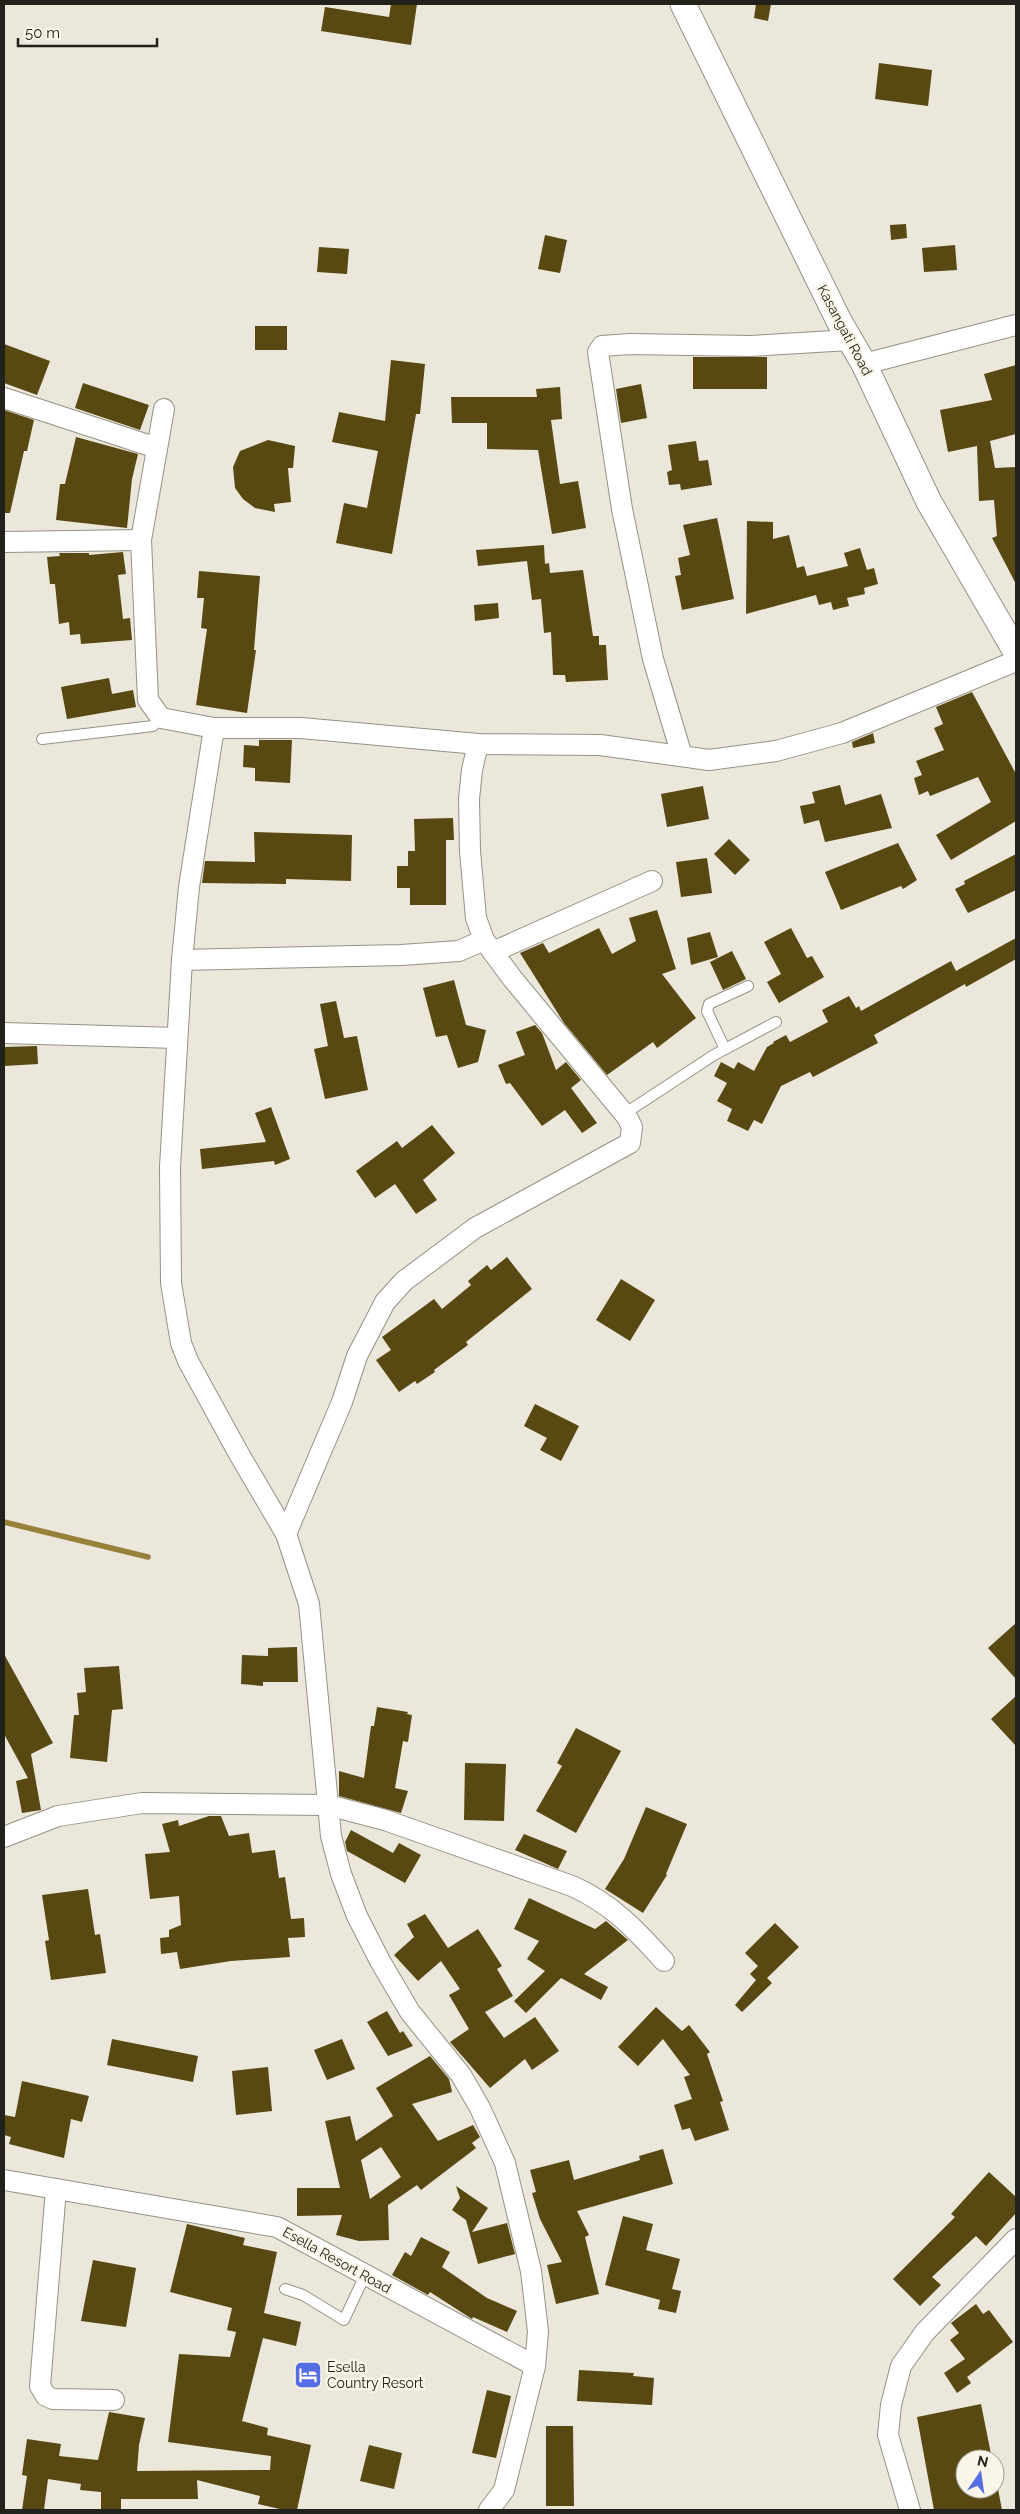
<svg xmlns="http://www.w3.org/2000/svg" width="1020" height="2514" viewBox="0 0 1020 2514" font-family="Raleway,sans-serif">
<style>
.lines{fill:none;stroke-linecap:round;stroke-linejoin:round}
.stream{stroke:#98813b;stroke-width:5.5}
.building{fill:#584811;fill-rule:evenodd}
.service-casing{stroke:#959185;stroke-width:12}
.minor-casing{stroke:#959185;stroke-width:22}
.tertiary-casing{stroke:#959185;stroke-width:27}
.service{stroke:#fff;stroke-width:10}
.minor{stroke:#fff;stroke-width:20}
.tertiary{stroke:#fff;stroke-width:25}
.labels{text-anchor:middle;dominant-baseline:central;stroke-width:5;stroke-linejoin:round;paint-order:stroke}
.street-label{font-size:14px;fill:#22211c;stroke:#f9f5e8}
.poi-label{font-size:14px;fill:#22211c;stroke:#f9f5e8;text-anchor:start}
</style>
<rect width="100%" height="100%" fill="#ebe7db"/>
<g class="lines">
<polyline class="stream" points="4,1522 148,1557"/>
</g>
<g class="building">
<polygon points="391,4 417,4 411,45 321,31 325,7 389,17"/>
<polygon points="756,4 771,4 768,21 754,18"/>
<polygon points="879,63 932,70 928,106 875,99"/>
<polygon points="906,224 907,238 891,240 890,225"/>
<polygon points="545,235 567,240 560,273 538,269"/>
<polygon points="955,245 957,270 924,272 922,248"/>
<polygon points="319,247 349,249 347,274 317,272"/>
<rect x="255" y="326" width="32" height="24"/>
<polygon points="4,344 50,361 37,395 4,383"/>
<rect x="693" y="357" width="74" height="32"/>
<polygon points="391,360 425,364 420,414 416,414 392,554 336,543 344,503 367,508 378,451 332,442 339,412 385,421"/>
<polygon points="1016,365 1016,434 990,441 995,468 1016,467 1016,584 992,538 997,536 994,500 979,501 977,446 948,452 940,410 992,400 984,374"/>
<polygon points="83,383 149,405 140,430 75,408"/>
<polygon points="641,384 647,418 621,423 616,389"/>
<polygon points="560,387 562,419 551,420 560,484 578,481 586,528 552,534 538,450 487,449 487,423 452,423 451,397 537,397 536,389"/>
<polygon points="4,410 34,420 27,451 24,451 10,513 4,513"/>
<polygon points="76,437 138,454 132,479 127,528 56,520 60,484 65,484"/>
<polygon points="268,440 295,446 293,468 288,468 291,502 274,504 275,512 255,508 243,499 235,488 233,467 240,451"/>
<polygon points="696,441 699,461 708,460 712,485 681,490 680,484 669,485 667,472 672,470 668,445"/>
<polygon points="717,518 734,599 682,610 675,576 681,575 678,558 690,555 683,525"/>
<polygon points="747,521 773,522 773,539 789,535 797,568 804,566 807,576 848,566 844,553 860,548 867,570 874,568 878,584 864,588 865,594 847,598 849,606 833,610 831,602 819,605 816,595 746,614"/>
<polygon points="544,545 545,564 549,563 550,573 583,570 593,636 599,636 599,645 606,645 608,680 566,682 565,675 553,675 551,632 544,633 541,599 532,600 527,561 478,566 476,550"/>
<polygon points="123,552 126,574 118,575 123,619 130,618 132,640 81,644 80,634 70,635 69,622 59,624 55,584 50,584 47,557 60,556 59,553 89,553 89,555"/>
<polygon points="199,571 260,576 254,650 256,650 247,713 196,705 207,629 201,628 204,598 197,598"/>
<polygon points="498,603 499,618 475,621 474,605"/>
<polygon points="109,678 112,694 133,690 136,707 67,719 61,687"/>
<polygon points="972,692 1016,774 1016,821 951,860 936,835 991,802 978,777 930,796 928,791 919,795 914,778 922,775 916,761 944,750 934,728 943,724 936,707"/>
<polygon points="873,733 875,743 853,748 852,742"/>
<polygon points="259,740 292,740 290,783 255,781 255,768 243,767 244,745 259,746"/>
<polygon points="840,785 845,805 881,794 892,828 825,842 819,820 804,824 800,806 815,803 812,792"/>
<polygon points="703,786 709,819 667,827 661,794"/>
<polygon points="453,818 454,840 446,840 446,905 410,905 410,888 397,888 397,866 408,866 408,851 415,851 414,819"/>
<polygon points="254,832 352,835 351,881 286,879 286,884 202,883 205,861 255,862"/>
<polygon points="729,839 750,860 735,875 714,854"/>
<polygon points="898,843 917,880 903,889 901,886 841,910 825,872"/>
<polygon points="1016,854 1016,890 968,913 955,889 965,884 964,881"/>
<polygon points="707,858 712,893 681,897 676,862"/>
<polygon points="657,910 676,969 662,974 696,1018 657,1048 653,1042 607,1075 564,1023 520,953 543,943 549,953 599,928 612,954 636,941 629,918"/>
<polygon points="791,928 807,958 812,956 824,977 779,1003 767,982 781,974 764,942"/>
<polygon points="710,932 718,957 691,965 687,938"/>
<polygon points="1016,938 1016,959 966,987 965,984 874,1035 878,1043 813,1077 810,1072 781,1086 762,1124 754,1120 748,1131 727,1121 732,1109 717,1101 727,1083 714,1076 721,1062 734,1069 738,1062 754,1071 767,1047 774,1043 773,1042 786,1035 790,1042 828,1022 822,1010 849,996 856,1008 859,1006 861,1011 951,961 956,971"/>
<polygon points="732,951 746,979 723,990 710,962"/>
<polygon points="454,980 466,1025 486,1030 478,1062 458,1068 447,1035 436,1037 423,988"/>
<polygon points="336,1001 344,1038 357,1036 368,1090 325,1099 314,1049 328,1046 320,1004"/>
<polygon points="535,1025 542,1033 556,1070 566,1062 581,1080 571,1088 597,1123 582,1133 565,1110 542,1126 510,1083 506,1084 498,1065 525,1055 516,1032"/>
<polygon points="37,1046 38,1064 4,1066 4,1047"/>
<polygon points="271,1107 290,1159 275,1165 274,1161 202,1169 200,1149 266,1142 255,1113"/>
<polygon points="432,1125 455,1153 423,1180 437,1200 416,1214 395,1184 375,1198 356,1171 397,1141 402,1148"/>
<polygon points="507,1257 532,1289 466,1342 468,1345 434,1370 435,1372 417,1384 415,1381 399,1392 376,1360 391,1350 382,1337 434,1299 442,1309 471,1285 468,1281 487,1265 491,1270"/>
<polygon points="621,1279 655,1300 630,1341 596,1320"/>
<polygon points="535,1404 579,1426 561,1461 540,1450 547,1438 524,1426"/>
<polygon points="1016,1623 1016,1679 988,1648"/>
<polygon points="297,1647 298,1682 263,1682 263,1686 241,1684 242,1655 268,1656 268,1648"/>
<polygon points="4,1654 53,1743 31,1754 41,1810 22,1813 16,1781 28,1778 4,1734"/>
<polygon points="119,1666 123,1709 112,1710 107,1762 70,1758 74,1715 79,1715 77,1693 86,1692 84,1668"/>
<polygon points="1016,1696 1016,1746 991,1719"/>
<polygon points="377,1707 408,1712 407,1714 412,1715 408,1742 403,1741 395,1788 408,1791 401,1813 339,1796 339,1771 364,1778 371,1726 374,1726"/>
<polygon points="576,1728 621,1751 576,1833 536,1811 562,1766 557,1763"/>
<polygon points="465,1763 506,1764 504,1821 464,1820"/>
<polygon points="646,1807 687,1824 666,1874 667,1875 643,1913 605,1889 624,1859"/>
<polygon points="209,1816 221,1816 229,1836 249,1833 252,1853 275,1850 279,1878 285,1877 291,1919 304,1918 305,1937 288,1938 290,1957 231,1961 180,1969 177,1952 161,1954 160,1938 169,1937 169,1930 181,1925 179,1896 150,1899 145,1854 170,1852 162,1824 178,1820 179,1826"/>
<polygon points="351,1830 393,1853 399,1843 421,1855 405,1883 347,1851 345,1842"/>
<polygon points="524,1834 567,1851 558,1869 515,1850"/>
<polygon points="88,1889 95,1935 100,1934 106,1973 51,1980 45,1941 49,1940 42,1895"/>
<polygon points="529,1898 595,1929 606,1921 628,1940 584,1974 608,1987 601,2000 561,1978 526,2013 514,2001 545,1971 527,1959 539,1941 514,1929"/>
<polygon points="425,1914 448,1948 478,1929 502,1966 497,1969 513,1996 485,2012 504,2038 535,2017 559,2051 532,2070 525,2059 490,2088 450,2042 469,2029 449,1995 460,1989 441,1961 418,1981 394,1955 414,1937 407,1924"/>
<polygon points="775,1923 799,1947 767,1978 772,1983 742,2012 735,2005 756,1980 750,1974 758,1966 745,1953"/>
<polygon points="656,2007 682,2031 689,2025 710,2052 707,2054 723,2101 720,2102 729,2130 695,2141 690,2128 682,2130 674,2105 692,2099 684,2077 690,2075 663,2039 638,2066 618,2047"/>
<polygon points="387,2011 400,2033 403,2031 413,2046 388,2056 367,2022"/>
<polygon points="112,2039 198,2056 193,2082 107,2065"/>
<polygon points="342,2039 355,2069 327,2080 314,2050"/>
<path d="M430,2056l19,23 3,13 -40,12 26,37 35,-16 7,12 -8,6 4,5 -55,42 -4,-5 -29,20 1,35 -30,1 -23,-6 6,-20 -45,1v-28h43l-15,-67 25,-5 6,25 37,-25 -17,-28zM381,2147l20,30 -31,22 -9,-39z"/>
<polygon points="268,2067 272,2111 236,2115 232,2071"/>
<polygon points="22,2081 89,2096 82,2122 71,2119 64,2158 9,2144 11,2137 4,2135 4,2115 15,2117"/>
<polygon points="663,2149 673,2184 577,2211 589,2235 585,2237 599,2294 556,2304 547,2265 562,2262 540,2219 532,2193 536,2192 530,2170 569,2160 574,2180 640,2160 639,2156"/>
<polygon points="989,2172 1016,2197 1016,2213 986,2246 976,2236 932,2277 941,2285 920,2306 893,2279 955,2217 951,2214"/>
<polygon points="456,2186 488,2208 472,2232 507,2223 515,2254 478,2264 466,2220 452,2210 460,2198"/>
<polygon points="623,2216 653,2224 646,2250 680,2259 672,2289 681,2291 676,2313 658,2309 660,2300 605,2285"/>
<polygon points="187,2224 245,2238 243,2245 277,2252 264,2313 301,2322 296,2346 263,2338 242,2421 268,2428 267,2435 311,2445 297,2510 284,2510 258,2504 260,2496 197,2480 198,2499 121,2499 121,2510 101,2510 101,2492 80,2490 81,2484 48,2479 44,2510 22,2510 27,2476 22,2475 27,2439 61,2444 59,2456 98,2460 109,2412 145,2418 139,2445 137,2471 270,2470 271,2456 168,2442 179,2354 230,2357 236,2332 227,2330 232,2308 170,2292"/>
<polygon points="421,2237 450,2252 442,2267 487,2298 517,2311 507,2332 473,2317 472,2319 430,2292 428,2295 392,2275 405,2252 411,2256"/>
<polygon points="93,2260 136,2268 126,2327 81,2321"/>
<polygon points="976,2304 983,2314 989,2310 1013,2342 967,2377 971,2383 957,2393 944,2373 965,2359 950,2340 959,2333 951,2323"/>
<polygon points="579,2370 634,2373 633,2376 654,2378 652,2405 577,2401"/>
<polygon points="487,2390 511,2396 496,2458 472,2453"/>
<polygon points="981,2404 992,2459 965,2459 965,2489 998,2489 1002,2510 934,2510 917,2417"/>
<polygon points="546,2426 573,2426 574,2506 546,2506"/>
<polygon points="369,2445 402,2453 394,2489 360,2481"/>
</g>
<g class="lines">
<g class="service-casing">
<g id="service">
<polyline points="42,739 153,726 161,718"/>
<polyline points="725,1049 707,1011 709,1004 748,986"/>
<polyline points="624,1114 714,1055 776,1022"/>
<polyline points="285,2289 303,2295 344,2320 365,2275"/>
</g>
</g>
<g class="minor-casing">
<g id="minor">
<polyline points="864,364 1016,325"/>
<polyline points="4,398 157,448"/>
<polyline points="164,409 141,540 148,700 161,718 214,728"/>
<polyline points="4,542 141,540"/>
<polyline points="682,756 653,659 622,509 598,352 602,346 630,344 751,346 850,340"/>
<polyline points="493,952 652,881"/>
<polyline points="182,960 401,955 459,951 484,940"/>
<polyline points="4,1033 177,1038"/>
<polyline points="286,1534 342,1402 357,1356 385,1302 404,1281 475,1228 630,1143 632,1127 627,1117 512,978 484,940 476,918 470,851 469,799 472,770 478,744"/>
<path d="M4,1837l54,-21 84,-13 186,2 57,15 187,66c39,17 64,44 92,75"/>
<polyline points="4,2180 277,2227 535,2366"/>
<polyline points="56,2189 40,2386 46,2396 53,2399 114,2400"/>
<polyline points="489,2510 504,2490 535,2366 538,2332 531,2271 505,2163 480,2108 461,2075 410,2012 380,1961 357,1916 341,1874 331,1836 309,1604 286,1534 239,1454 188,1361 181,1343 171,1283 170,1167 182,960 189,887 214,728 301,728 478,744 600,745 709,760 776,751 842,733 1016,661"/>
<polyline points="910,2510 888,2435 891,2405 901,2366 925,2332 1016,2239"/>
</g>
</g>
<g class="tertiary-casing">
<polyline id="tertiary" points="683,4 839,321 864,364 929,502 1016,652"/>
</g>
<use href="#service" class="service"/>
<use href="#minor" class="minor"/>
<use href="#tertiary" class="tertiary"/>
</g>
<defs>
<g id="hotel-square" transform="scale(1.4375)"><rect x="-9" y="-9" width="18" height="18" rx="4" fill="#566ee4" stroke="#f9f5e8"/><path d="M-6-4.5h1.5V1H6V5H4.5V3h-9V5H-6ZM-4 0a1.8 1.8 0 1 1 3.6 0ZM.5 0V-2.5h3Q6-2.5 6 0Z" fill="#fff"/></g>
</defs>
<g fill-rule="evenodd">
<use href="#hotel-square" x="308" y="2375"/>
</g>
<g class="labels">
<g class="street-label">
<text transform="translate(845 330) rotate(62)">Kasangati Road</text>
<text transform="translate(337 2260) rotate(29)">Esella Resort Road</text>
</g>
<g class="poi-label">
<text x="327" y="2367">Esella<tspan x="327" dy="16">Country Resort</tspan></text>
</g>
</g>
<rect width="1020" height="2514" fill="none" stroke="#22211c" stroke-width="10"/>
<g transform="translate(980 2474) rotate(13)"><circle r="24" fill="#f9f5e8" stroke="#a3a096"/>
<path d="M0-4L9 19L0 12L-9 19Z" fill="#566ee4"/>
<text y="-8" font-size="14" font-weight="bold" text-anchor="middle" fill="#22211c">N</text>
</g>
<path d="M18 38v8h139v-8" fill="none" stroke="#22211c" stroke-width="2.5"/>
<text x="25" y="38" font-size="15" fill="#22211c" stroke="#f9f5e8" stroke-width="4" paint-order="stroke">50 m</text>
</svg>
